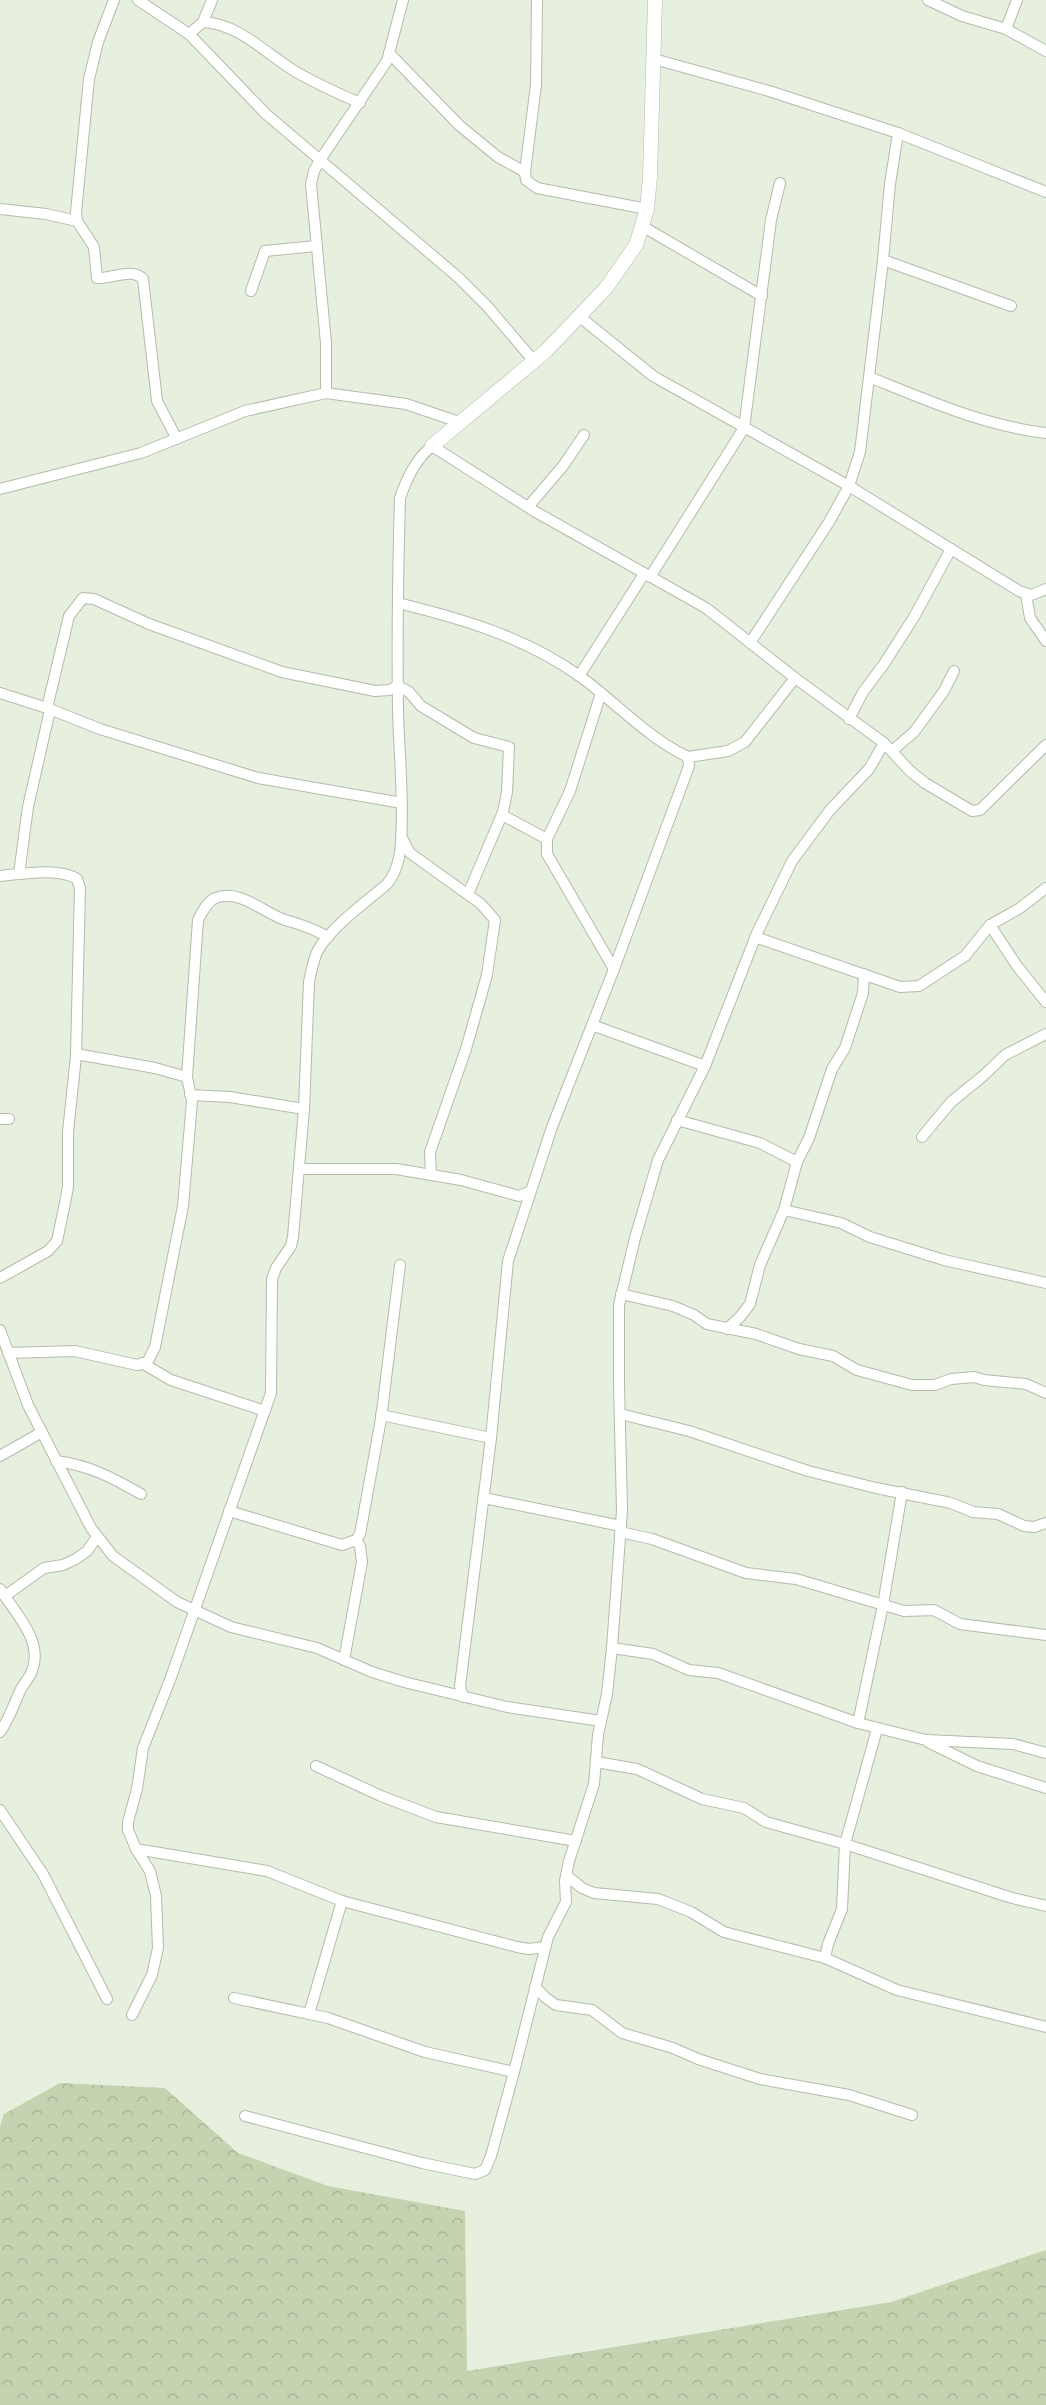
<svg xmlns="http://www.w3.org/2000/svg" width="1046" height="2405" viewBox="0 0 1046 2405" font-family="'Nunito Sans',sans-serif">
<style>
.forest{fill:url(#forest-crowns)}
.lines{fill:none;stroke-linecap:round;stroke-linejoin:round}
.minor-casing{stroke:#b4bbab;stroke-width:12}
.tertiary-casing{stroke:#b4bbab;stroke-width:15}
.minor{stroke:#fff;stroke-width:10}
.tertiary{stroke:#fff;stroke-width:14}
</style>
<defs>
<pattern id="forest-crowns" width="20" height="18" patternUnits="userSpaceOnUse" patternTransform="scale(1.5)"><rect width="20" height="18" fill="#c4d4b1"/><path d="M2 6a3 3 0 1 1 6 0M12 15a3 3 0 1 1 6 0" fill="none" stroke="#a9b698"/></pattern>
</defs>
<rect width="100%" height="100%" fill="#e7efde"/>
<polygon class="forest" points="60,2083 165,2088 238,2153 328,2186 465,2211 467,2371 891,2302 1046,2250 1046,2405 0,2405 0,2127 4,2114"/>
<g class="lines">
<g class="minor-casing">
<g id="minor">
<path d="M114,0l-16,42 -9,37 -13,133 1,9 17,26 3,31c15,1 35,-11 46,1l14,122 20,38"/>
<polyline points="138,0 189,34 266,114 459,278 487,306 533,360"/>
<polyline points="537,0 536,85 525,172 526,180 537,188 647,209"/>
<polyline points="928,0 962,16 1006,29"/>
<polyline points="1017,0 1006,29 1046,51"/>
<path d="M203,22c36,2 61,30 90,48 21,13 44,23 67,33"/>
<polyline points="189,34 203,22 212,0"/>
<polyline points="389,53 460,126 498,157 525,172"/>
<polyline points="654,59 769,91 898,133 1046,192"/>
<polyline points="0,209 46,214 77,221"/>
<polyline points="642,226 762,296"/>
<polyline points="883,260 1011,306"/>
<polyline points="251,291 265,251 316,246"/>
<polyline points="580,317 653,376 849,486 1019,591 1031,595 1046,589"/>
<path d="M869,377c57,23 116,49 177,56"/>
<polyline points="326,393 326,343 311,184 314,171 320,160 387,61 403,0"/>
<polyline points="0,489 141,453 245,411 326,393 406,404 459,422"/>
<polyline points="528,507 563,466 584,435"/>
<polyline points="650,577 744,428 771,220 780,183"/>
<polyline points="1026,594 1030,618 1046,641"/>
<path d="M398,603c65,16 127,34 183,74 35,26 67,61 107,80l1,9 -75,203 -62,158 -44,134 -17,177 -31,248 3,11"/>
<polyline points="750,643 829,522 849,486 860,452 883,260 890,184 898,133"/>
<polyline points="579,676 644,574"/>
<polyline points="0,693 47,708 100,729 258,778 402,803"/>
<polyline points="601,693 570,791 547,839 547,854 614,969"/>
<polyline points="47,708 69,616 83,598 94,599 149,624 282,672 375,691 389,690 398,686 409,692 421,706 474,738 509,747 507,792 503,812 468,894"/>
<polyline points="849,719 863,692 884,664 914,617 951,549"/>
<polyline points="892,751 914,732 944,691 954,671"/>
<polyline points="688,757 728,751 745,742 795,678"/>
<polyline points="502,815 547,839"/>
<polyline points="401,836 410,853 481,904 495,920 487,975 466,1049 430,1152 431,1174"/>
<polyline points="19,874 28,807 50,710"/>
<path d="M0,876c21,-2 59,-9 77,3l3,9 -4,168 -8,76v55l-3,16 -8,38 -9,10 -48,27"/>
<polyline points="990,925 1017,966 1046,1002"/>
<polyline points="755,937 900,987 919,986 965,956 990,925 1020,908 1046,888"/>
<polyline points="592,1025 705,1066"/>
<polyline points="76,1054 155,1068 187,1077"/>
<polyline points="190,1095 230,1097 304,1109"/>
<polyline points="0,1119 9,1119"/>
<polyline points="677,1120 760,1143 797,1162"/>
<polyline points="922,1137 951,1102 983,1076 1005,1055 1046,1034"/>
<polyline points="299,1169 396,1169 461,1180 519,1196 529,1192"/>
<polyline points="784,1210 841,1223 870,1237 944,1260 1046,1283"/>
<polyline points="621,1294 673,1306 694,1315 707,1324 756,1334 799,1349 833,1356 857,1370 912,1385 935,1385 951,1379 974,1377 984,1380 1026,1384 1046,1393"/>
<polyline points="727,1329 740,1317 750,1304 760,1265 784,1210 797,1162 809,1138 832,1069 845,1048 863,993 864,974"/>
<polyline points="0,1330 28,1405 91,1528 113,1556 177,1602 231,1627 317,1648 372,1672 404,1682 507,1707 601,1721"/>
<path d="M8,1353l67,-2 62,14 10,-2 8,-16 28,-141 9,-105 -5,-24 11,-157c4,-8 9,-18 17,-22 24,-10 49,15 70,22 15,4 29,9 43,17"/>
<polyline points="142,1363 171,1380 265,1411"/>
<polyline points="620,1414 689,1431 808,1471 876,1488 951,1503 973,1512 998,1514 1024,1526 1034,1527 1046,1523"/>
<polyline points="381,1415 491,1438"/>
<polyline points="0,1456 42,1432"/>
<path d="M56,1461c33,4 57,17 85,33"/>
<polyline points="484,1498 621,1526"/>
<polyline points="229,1511 342,1545 356,1540 360,1534 381,1419 400,1265"/>
<polyline points="620,1532 652,1539 746,1573 796,1579 904,1611 934,1610 960,1624 1046,1635"/>
<path d="M0,1589c15,24 44,52 32,82 -3,8 -9,13 -12,20 -7,15 -10,27 -20,41"/>
<polyline points="5,1596 44,1568 63,1565 76,1559 87,1551 97,1537"/>
<polyline points="612,1648 653,1654 689,1670 718,1673 858,1723 926,1740 1013,1744 1046,1753"/>
<polyline points="344,1660 362,1562 360,1546 356,1540"/>
<polyline points="858,1723 883,1605 902,1492"/>
<polyline points="877,1729 845,1844 842,1909 828,1944 825,1958 897,1990 1046,2027"/>
<polyline points="928,1742 977,1766 1046,1788"/>
<polyline points="596,1762 637,1769 702,1799 744,1808 766,1822 845,1844 1012,1898 1046,1906"/>
<polyline points="316,1766 381,1796 436,1817 576,1841"/>
<polyline points="0,1810 43,1874 107,1999"/>
<polyline points="136,1849 267,1871 342,1901 517,1947 529,1949 545,1947"/>
<polyline points="566,1875 582,1888 594,1893 658,1899 691,1912 724,1932 825,1958"/>
<polyline points="535,1987 546,1998 556,2005 592,2010 622,2033 673,2048 698,2059 760,2079 849,2095 912,2115"/>
<polyline points="234,1998 328,2018 425,2052 514,2072"/>
<polyline points="309,2014 342,1901"/>
<path d="M132,2015l20,-40 6,-27 -2,-52 -6,-25 -14,-22 -8,-19v-8l9,-33 6,-41 27,-68 101,-287 1,-114 4,-11 15,-22 2,-9 11,-128 5,-127c2,-10 4,-22 9,-32 16,-26 46,-46 69,-66 10,-12 13,-26 14,-42 3,-44 -2,-89 -3,-133 -1,-70 0,-141 2,-211 7,-20 15,-38 32,-52l102,65 172,97 89,70 89,65 26,28 15,12 47,28 8,-1 66,-65"/>
<polyline points="245,2116 422,2163 475,2174 485,2170 491,2156 514,2072 548,1937 566,1902 565,1881 569,1861 594,1784 598,1735 607,1694 612,1648 622,1510 619,1384 619,1305 635,1238 658,1160 705,1066 757,933 792,861 830,810 869,769 884,743"/>
</g>
</g>
<g class="tertiary-casing">
<polyline id="tertiary" points="432,446 546,351 606,288 636,245 647,209 650,177 655,0"/>
</g>
<use href="#minor" class="minor"/>
<use href="#tertiary" class="tertiary"/>
</g>
</svg>
